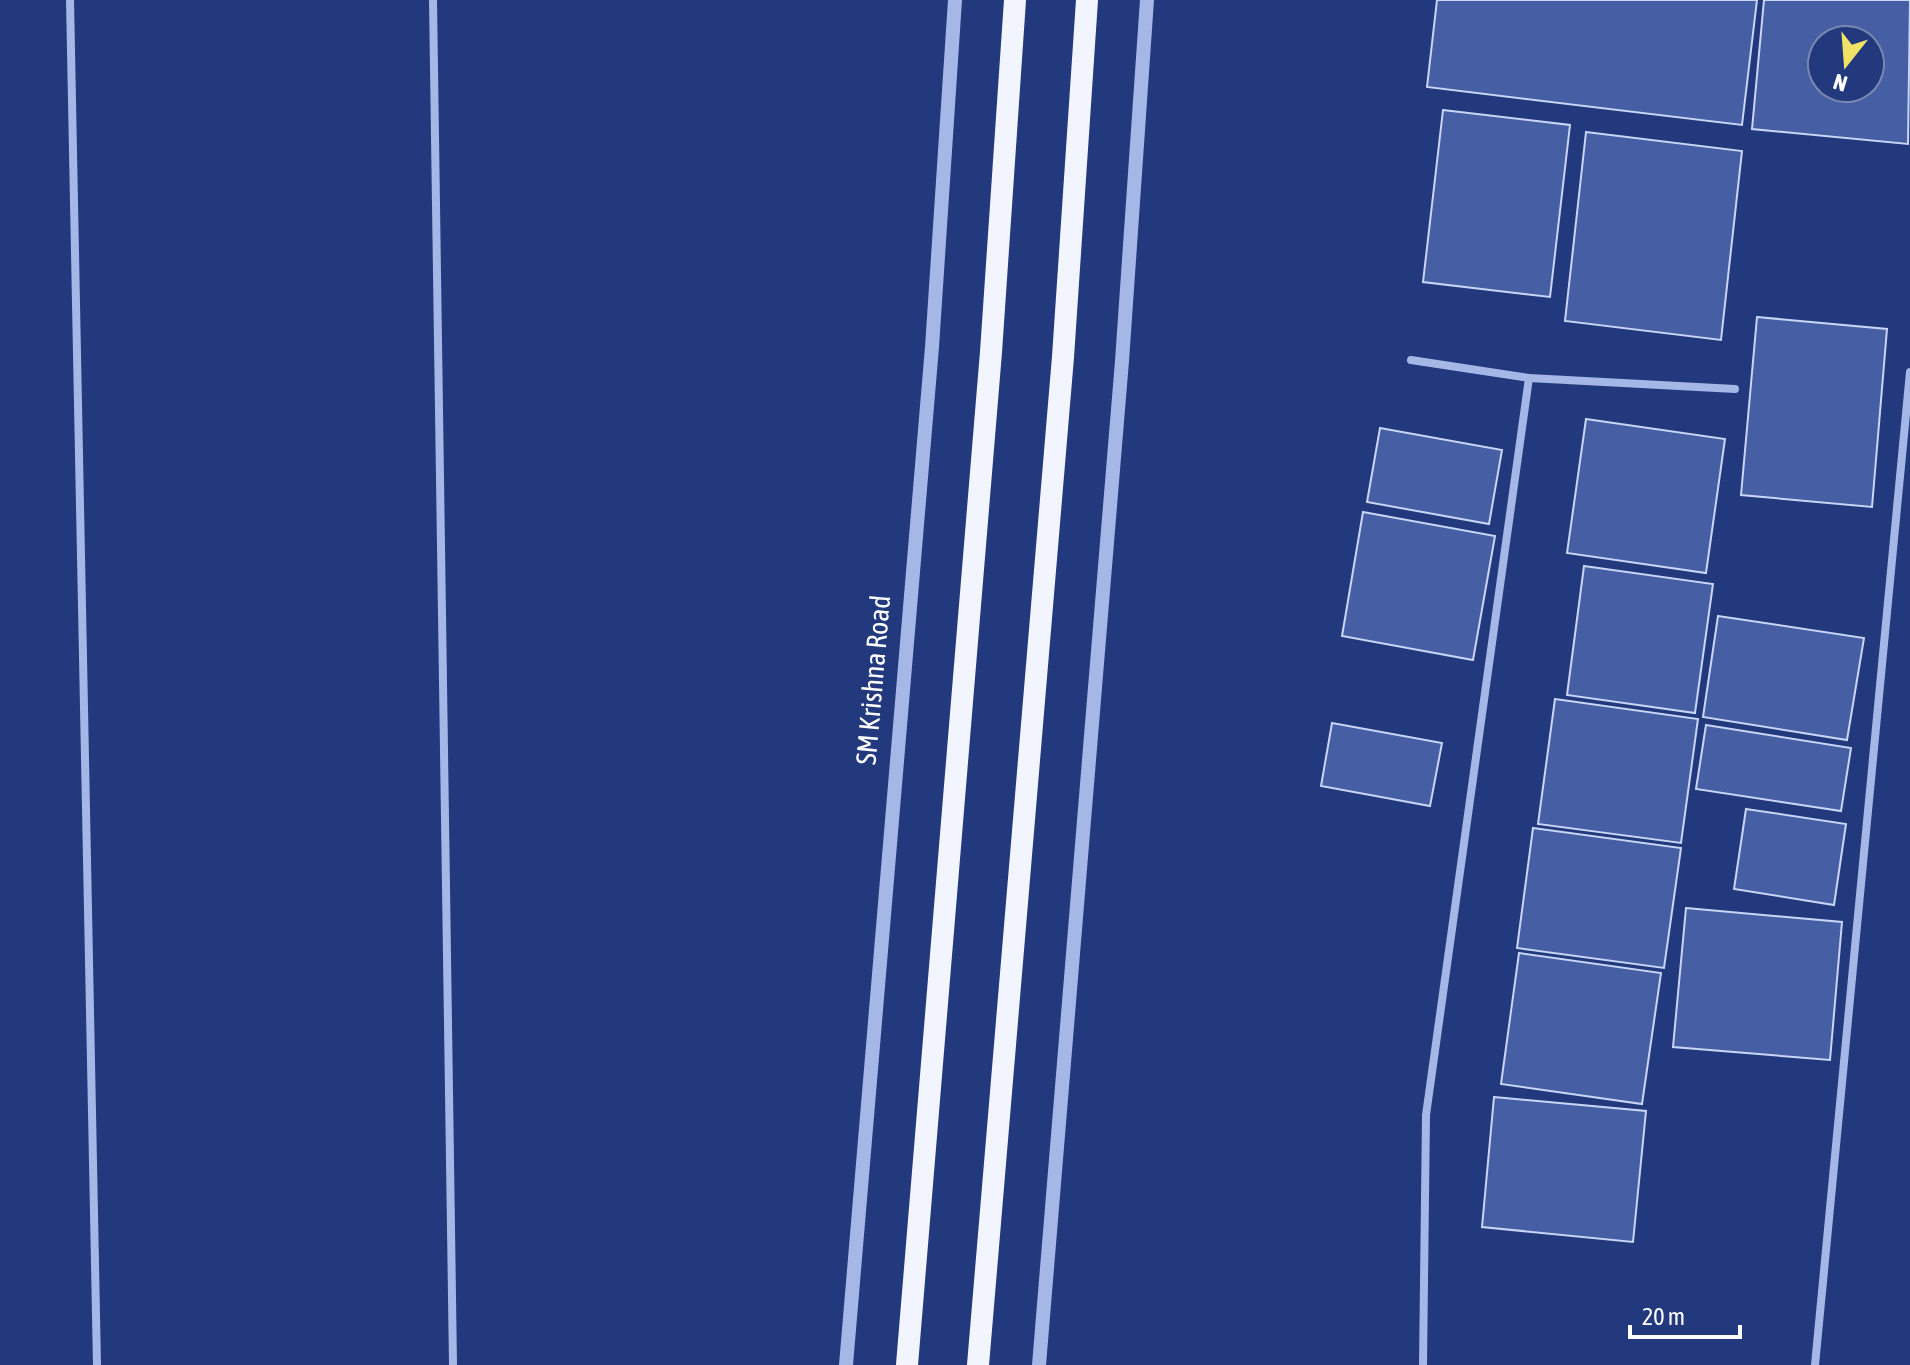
<svg xmlns="http://www.w3.org/2000/svg" width="1910" height="1365" viewBox="0 0 1910 1365" font-family="'Asap Condensed',sans-serif">
<style>
.building{fill:#465fa4;stroke:#c9d5f5;stroke-width:2;fill-rule:evenodd}
.lines{fill:none;stroke-linecap:round;stroke-linejoin:round}
.minor{stroke:#a5b7e6;stroke-width:8}
.tertiary{stroke:#a5b7e6;stroke-width:14}
.trunk{stroke:#f3f5fe;stroke-width:22}
.labels{text-anchor:middle;dominant-baseline:central;stroke-width:8;stroke-linejoin:round;paint-order:stroke}
.street-label{font-size:28px;fill:#fff;stroke:#22397d}
</style>
<rect width="100%" height="100%" fill="#22397d"/>
<g class="building">
<polygon points="1437,0 1757,0 1742,125 1427,87"/>
<path d="M1764,0h146l-2,144 -156,-15zM1822,40h48v48h-48z"/>
<polygon points="1443,110 1570,125 1550,297 1423,282"/>
<polygon points="1586,132 1742,151 1721,340 1565,321"/>
<polygon points="1757,317 1887,329 1872,507 1741,495"/>
<polygon points="1586,419 1725,439 1706,573 1567,553"/>
<polygon points="1380,428 1502,450 1489,524 1367,502"/>
<polygon points="1363,512 1495,536 1473,660 1342,636"/>
<polygon points="1584,566 1713,584 1695,713 1567,695"/>
<polygon points="1718,616 1864,638 1847,740 1703,717"/>
<polygon points="1555,699 1698,719 1681,843 1538,824"/>
<polygon points="1332,723 1442,743 1430,806 1321,786"/>
<polygon points="1706,725 1851,748 1841,811 1696,789"/>
<polygon points="1746,809 1846,824 1834,905 1734,889"/>
<polygon points="1533,828 1681,848 1664,968 1517,948"/>
<polygon points="1686,908 1842,922 1830,1060 1673,1047"/>
<polygon points="1519,953 1661,973 1642,1104 1501,1084"/>
<polygon points="1494,1097 1646,1111 1633,1242 1482,1227"/>
</g>
<g class="lines">
<g class="minor">
<polyline points="70,0 97,1365"/>
<polyline points="433,0 453,1365"/>
<polyline points="1411,360 1529,378 1735,389"/>
<polyline points="1423,1365 1426,1115 1529,378"/>
<polyline points="1815,1365 1910,372"/>
</g>
<g class="tertiary">
<polyline points="846,1365 932,347 955,0"/>
<polyline points="1039,1365 1122,361 1147,0"/>
</g>
<g class="trunk">
<polyline points="907,1365 991,352 1015,0"/>
<polyline points="978,1365 1063,357 1087,0"/>
</g>
</g>
<g class="labels">
<g class="street-label">
<text transform="translate(873 680) rotate(-85)">SM Krishna Road</text>
</g>
</g>
<g transform="translate(1846 64) rotate(197)"><circle r="38" fill="#22397d" stroke="#7a88b1" stroke-width="2"/>
<path d="M0-6L14 30L0 20L-14 30Z" fill="#f2e367"/>
<text y="-12" font-size="22" font-weight="bold" text-anchor="middle" fill="#ffffff">N</text>
</g>
<path d="M1630 1325v12h110v-12" fill="none" stroke="#ffffff" stroke-width="4"/>
<text x="1642" y="1325" font-size="24" fill="#ffffff" stroke="#22397d" stroke-width="6" paint-order="stroke">20 m</text>
</svg>
